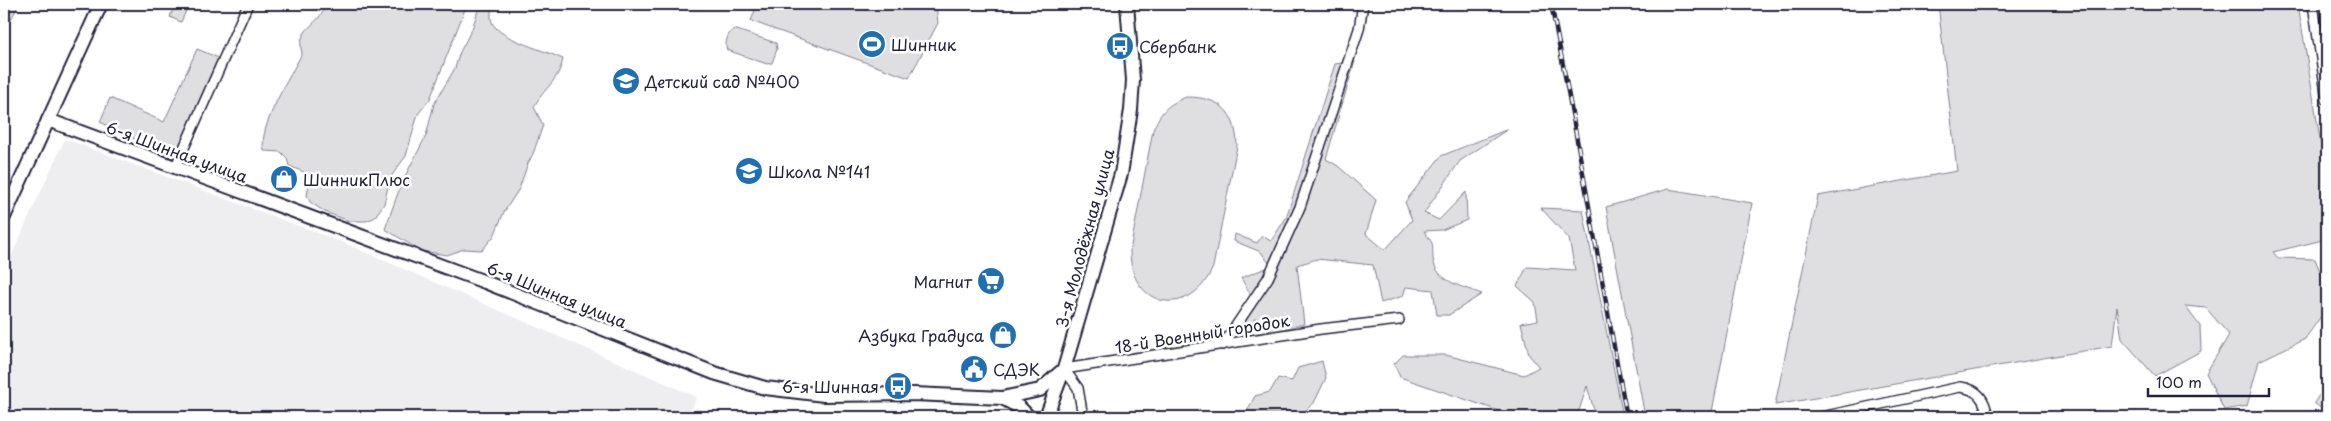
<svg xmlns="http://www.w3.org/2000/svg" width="2331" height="421" viewBox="0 0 2331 421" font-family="'Playpen Sans',sans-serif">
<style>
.built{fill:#eeeef1}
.green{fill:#dfdfe2;stroke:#80808e}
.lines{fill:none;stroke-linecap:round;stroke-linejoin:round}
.street-casing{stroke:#22223b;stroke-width:12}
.secondary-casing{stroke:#22223b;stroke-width:16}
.street{stroke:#fff;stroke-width:9}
.secondary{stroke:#fff;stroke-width:12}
.rail-casing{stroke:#22223b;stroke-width:4.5}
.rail{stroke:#fff;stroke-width:2.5;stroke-dasharray:8;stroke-linecap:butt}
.labels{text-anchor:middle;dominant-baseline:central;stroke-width:5;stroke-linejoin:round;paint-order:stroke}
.poi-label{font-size:16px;fill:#22223b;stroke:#fff;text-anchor:start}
.street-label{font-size:16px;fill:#22223b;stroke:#fff}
</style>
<rect width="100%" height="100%" fill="#fff"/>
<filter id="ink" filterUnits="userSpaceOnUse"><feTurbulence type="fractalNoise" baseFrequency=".02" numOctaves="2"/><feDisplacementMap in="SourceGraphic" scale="10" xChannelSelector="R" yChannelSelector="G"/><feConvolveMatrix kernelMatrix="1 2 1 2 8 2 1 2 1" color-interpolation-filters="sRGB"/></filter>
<g filter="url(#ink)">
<polygon class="built" points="65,139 342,242 697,397 688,417 4,417 4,272"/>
<g class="green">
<polygon points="4,4 19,4 4,33"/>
<polygon points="175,4 189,4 181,22 170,17"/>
<path d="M326,4h141l-37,95 -12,15 -12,42 -16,22 -6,26 -10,14 -8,3h-17l-24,-9 -15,-10 -3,-7 3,-17 -6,-6 -15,-6 -2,-8 -6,-6 -17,-1c-7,-23 27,-75 38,-98 -7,-25 19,-28 24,-49z"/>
<path d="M480,4h12c-1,8 -3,16 3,23 13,14 49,23 68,32 -5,24 -19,28 -29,48l9,18 -10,29 -5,9 -9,26 -15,23 -10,24 -12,14 -18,-1 -17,6 -26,-4 -36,-22 17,-47 24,-46 8,-32 21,-36 5,-16 12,-23z"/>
<polygon points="738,4 936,4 938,23 909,78 751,21 755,10"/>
<polygon points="1938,4 2298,4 2327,182 2327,239 2273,252 2278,258 2315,259 2322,276 2324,312 2305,339 2259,361 2247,406 2224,410 2206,373 2229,335 2206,308 2185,306 2200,326 2201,351 2155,376 2122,339 2117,306 2112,346 1775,405 1818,196 1957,171"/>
<path d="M734,29l42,14 1,6 -5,14 -5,1 -40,-14c-3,-6 1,-18 7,-21z"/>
<polygon points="197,49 221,59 177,160 100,122 110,98 164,122"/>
<path d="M1355,61l-29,98 12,7 38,34 -10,34 19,16 27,-30 -7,-18 36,-46 67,-27 -48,32 -36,52 15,7 27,-28 1,28 -25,10 -18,1c11,15 8,11 9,28 3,23 31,28 49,35l-33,21h-12l-4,-25 -27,-3 -3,9 -22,7 -8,-38 -56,-6 -20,6 7,59 -33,8 -16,-14 -5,17 -23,-5 27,-29 -13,-23 30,-12 -10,-14 -27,-11 1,-7 22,9 5,-7 9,5 15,-23 49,-154z"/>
<path d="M1186,97c35,0 50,15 51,49l-24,121c-22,53 -83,42 -83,-16l23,-121c8,-19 14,-25 33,-33z"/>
<polygon points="1668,189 1752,203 1711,417 1645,417 1606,207"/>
<polygon points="1541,208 1583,210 1623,417 1596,417 1587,386 1577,417 1509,417 1508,414 1400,377 1394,364 1403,355 1446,355 1524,375 1539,367 1529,355 1521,323 1538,320 1535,302 1517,286 1527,267 1575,270 1569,239"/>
<polygon points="1322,361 1326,378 1314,403 1300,415 1246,413 1255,396 1270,392 1278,378 1292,381 1298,368"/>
<polygon points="2327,383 2327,413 2314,403"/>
</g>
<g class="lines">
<g class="street-casing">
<g id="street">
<polyline points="2313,4 2327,100"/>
<polyline points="175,168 248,4"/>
<polyline points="1223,345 1268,278 1300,207 1359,29 1363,4"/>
<polyline points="1064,369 1321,329 1399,320"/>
<polyline points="1064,369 1078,388 1083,417"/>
<path d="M1821,417l139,-30c19,2 25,13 28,30"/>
</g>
</g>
<g class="secondary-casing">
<g id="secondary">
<polyline points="48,120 485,282 714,373 765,388 824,395 914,394 1002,398 1040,390 1064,369"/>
<polyline points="4,217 101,4"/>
<polyline points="1002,398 1019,407 1029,417"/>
<polyline points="1046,417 1064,369 1121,174 1131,110 1133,80 1127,4"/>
</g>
</g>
<use href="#street" class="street"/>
<use href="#secondary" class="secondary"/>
<g class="rail-casing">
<path id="rail" d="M1551,4c28,137 50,276 76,413"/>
</g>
<use href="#rail" class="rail"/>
</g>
</g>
<defs>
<g id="stadium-disc" transform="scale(1.4375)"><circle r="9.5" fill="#1f6fb2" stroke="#fff"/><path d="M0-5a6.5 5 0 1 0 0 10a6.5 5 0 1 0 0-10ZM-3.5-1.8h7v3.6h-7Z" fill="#fff"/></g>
<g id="bus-disc" transform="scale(1.4375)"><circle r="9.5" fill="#1f6fb2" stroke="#fff"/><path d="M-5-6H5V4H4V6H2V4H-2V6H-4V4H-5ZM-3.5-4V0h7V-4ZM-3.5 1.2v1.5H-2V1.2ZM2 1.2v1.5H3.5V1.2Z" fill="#fff"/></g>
<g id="school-disc" transform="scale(1.4375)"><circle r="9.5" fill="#1f6fb2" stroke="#fff"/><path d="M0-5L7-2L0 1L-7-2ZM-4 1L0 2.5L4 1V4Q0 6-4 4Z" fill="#fff"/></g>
<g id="shop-disc" transform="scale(1.4375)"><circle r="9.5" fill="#1f6fb2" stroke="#fff"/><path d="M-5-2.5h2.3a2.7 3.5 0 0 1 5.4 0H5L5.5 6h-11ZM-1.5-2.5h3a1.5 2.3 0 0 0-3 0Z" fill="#fff"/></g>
<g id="supermarket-disc" transform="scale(1.4375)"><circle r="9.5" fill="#1f6fb2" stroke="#fff"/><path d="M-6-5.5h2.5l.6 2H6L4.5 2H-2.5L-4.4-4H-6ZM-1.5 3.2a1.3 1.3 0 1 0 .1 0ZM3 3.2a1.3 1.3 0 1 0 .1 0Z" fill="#fff"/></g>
<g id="civic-disc" transform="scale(1.4375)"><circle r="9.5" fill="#1f6fb2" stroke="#fff"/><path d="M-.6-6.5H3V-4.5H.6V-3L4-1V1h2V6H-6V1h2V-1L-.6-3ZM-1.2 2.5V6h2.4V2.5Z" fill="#fff"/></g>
</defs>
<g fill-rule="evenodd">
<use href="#stadium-disc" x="872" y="44"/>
<use href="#bus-disc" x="1120" y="46"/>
<use href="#school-disc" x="626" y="81"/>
<use href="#school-disc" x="749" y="171"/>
<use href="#shop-disc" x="284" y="179"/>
<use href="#supermarket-disc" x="991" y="281"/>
<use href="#shop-disc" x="1003" y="335"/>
<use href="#civic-disc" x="974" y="369"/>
<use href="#bus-disc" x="898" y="386"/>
</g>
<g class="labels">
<g class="poi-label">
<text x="891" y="44">Шинник</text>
<text x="1139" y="46">Сбербанк</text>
<text x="645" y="81">Детский сад №400</text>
<text x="768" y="171">Школа №141</text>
<text x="303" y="179">ШинникПлюс</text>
<text x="972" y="281" text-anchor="end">Магнит</text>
<text x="984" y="335" text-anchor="end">Азбука Градуса</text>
<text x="993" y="369">СДЭК</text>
<text x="879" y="386" text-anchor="end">6-я Шинная</text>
</g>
<g class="street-label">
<text transform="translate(177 151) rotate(20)">6-я Шинная улица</text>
<text transform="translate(1084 238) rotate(-75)">3-я Молодёжная улица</text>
<text transform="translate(557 294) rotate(22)">6-я Шинная улица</text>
<text transform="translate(1202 333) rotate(-9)">18-й Военный городок</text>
</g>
</g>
<rect width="2331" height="421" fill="none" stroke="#fff" stroke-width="20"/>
<rect x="10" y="10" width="2311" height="401" fill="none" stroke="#22223b" stroke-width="2" filter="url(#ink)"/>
<path d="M2148 388v8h121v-8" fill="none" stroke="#22223b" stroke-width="2.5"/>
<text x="2156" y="388" font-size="15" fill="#22223b" stroke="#ffffff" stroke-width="4" paint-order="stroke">100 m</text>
</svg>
